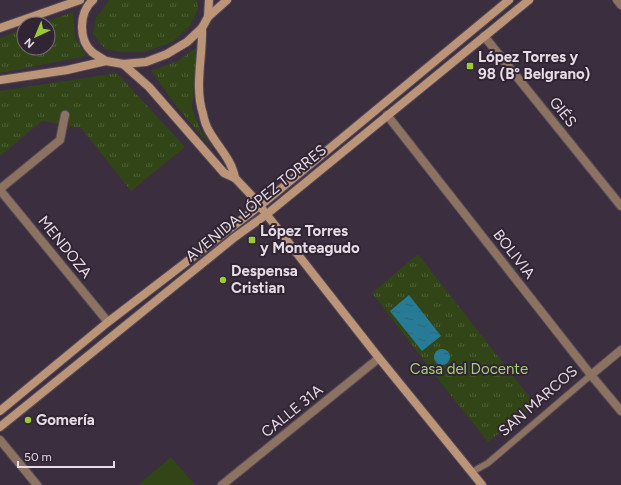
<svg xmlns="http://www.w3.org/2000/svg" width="621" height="485" viewBox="0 0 621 485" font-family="Figtree,sans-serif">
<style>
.grass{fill:url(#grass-tufts)}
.pitch{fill:#314517}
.water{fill:url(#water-ripples)}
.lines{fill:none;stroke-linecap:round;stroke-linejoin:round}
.lane-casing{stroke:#564a59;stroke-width:8}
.street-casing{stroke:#564a59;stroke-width:10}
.secondary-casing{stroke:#564a59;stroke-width:10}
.lane{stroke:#8b7261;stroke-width:6}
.street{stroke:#8b7261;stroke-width:8}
.secondary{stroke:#bc9579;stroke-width:8}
.poi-dot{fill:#9bcb33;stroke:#312433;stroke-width:1.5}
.labels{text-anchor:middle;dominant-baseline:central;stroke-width:4;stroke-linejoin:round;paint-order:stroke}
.poi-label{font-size:15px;font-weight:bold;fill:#e5dce6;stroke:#312433;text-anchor:start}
.street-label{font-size:15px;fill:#e5dce6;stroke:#312433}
.park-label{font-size:15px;fill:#a6ce7a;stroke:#312433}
</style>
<defs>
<pattern id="grass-tufts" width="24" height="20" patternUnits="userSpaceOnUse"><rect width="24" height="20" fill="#314517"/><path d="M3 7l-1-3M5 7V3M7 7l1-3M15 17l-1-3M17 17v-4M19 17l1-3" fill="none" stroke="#4f5f39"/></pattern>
<pattern id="water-ripples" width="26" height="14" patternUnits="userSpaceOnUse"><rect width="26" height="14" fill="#277b97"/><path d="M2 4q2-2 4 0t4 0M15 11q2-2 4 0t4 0" fill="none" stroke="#336476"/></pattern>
</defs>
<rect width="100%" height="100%" fill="#3b2e3e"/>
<g class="grass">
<polygon points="109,0 197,0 198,9 190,26 172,42 144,52 121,52 105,49 93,34 96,18"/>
<polygon points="73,12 75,37 86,56 0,73 0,38 24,29 24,48 48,48 48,24 39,24"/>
<polygon points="197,47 192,108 200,129 213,149 181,112 151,71 178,61"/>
<polygon points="117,73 185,147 131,191 81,128 42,121 0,156 0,91"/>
<polygon points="418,254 535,404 488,442 445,388 372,293"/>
</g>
<polygon class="pitch" points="171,457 195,485 138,485"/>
<g class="water">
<polygon points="409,295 441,336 422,351 390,311"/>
<circle cx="442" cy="357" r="8"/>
</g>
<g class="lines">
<g class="lane-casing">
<polyline id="lane" points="472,472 488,463 591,375"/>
</g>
<g class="street-casing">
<g id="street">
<polyline points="617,0 621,5"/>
<polyline points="484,36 621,206"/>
<polyline points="387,115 591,375 621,411"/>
<polyline points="0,189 60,140 65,115"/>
<polyline points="0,190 108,322"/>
<polyline points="591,375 621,350"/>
<polyline points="0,440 37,485"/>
<polyline points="222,485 379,358"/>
</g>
</g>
<g class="secondary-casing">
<g id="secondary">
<path d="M93,0c-14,12 -15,39 -1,52 4,3 9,6 14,9"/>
<polyline points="208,17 209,0"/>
<polyline points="0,28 80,0"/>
<path d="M202,28c1,29 -8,58 1,86 1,5 3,12 6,17 9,16 23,29 26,47"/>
<polyline points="123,64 149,87 224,173 235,178 252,196 379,358 482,485"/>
<polyline points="0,80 67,70 106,61 123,64 146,62 167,54 187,42 202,28 208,17 227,0"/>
<polyline points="0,411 108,322 266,201 509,0"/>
<polyline points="0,427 235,237 267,214 529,0"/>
</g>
</g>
<use href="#lane" class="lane"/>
<use href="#street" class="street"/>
<use href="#secondary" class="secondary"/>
</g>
<g class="poi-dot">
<rect x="466" y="62" width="8" height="8" rx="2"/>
<rect x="248" y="236" width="8" height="8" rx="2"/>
<circle cx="223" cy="280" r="4"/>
<circle cx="28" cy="420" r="4"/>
</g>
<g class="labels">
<g class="poi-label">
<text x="478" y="57">López Torres y<tspan x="478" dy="17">98 (B° Belgrano)</tspan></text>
<text x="260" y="231">López Torres<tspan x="260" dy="17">y Monteagudo</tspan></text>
<text x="231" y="271">Despensa<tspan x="231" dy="17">Cristian</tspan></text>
<text x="36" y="420">Gomería</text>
</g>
<g class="street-label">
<text transform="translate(563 112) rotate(51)">GIÉS</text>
<text transform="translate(256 203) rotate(-39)">AVENIDA LÓPEZ TORRES</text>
<text transform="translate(65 247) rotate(51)">MENDOZA</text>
<text transform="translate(514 254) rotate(52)">BOLIVIA</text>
<text transform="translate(538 401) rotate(-41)">SAN MARCOS</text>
<text transform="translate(292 411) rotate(-39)">CALLE 31A</text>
</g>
<g class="park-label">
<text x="469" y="369">Casa del Docente</text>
</g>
</g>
<g transform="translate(36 36) rotate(224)"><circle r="19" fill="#312433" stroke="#796e7b"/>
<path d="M0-3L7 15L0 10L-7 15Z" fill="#9bcb33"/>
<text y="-6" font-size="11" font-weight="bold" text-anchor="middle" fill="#e5dce6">N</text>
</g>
<path d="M18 461v6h96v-6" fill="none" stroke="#e5dce6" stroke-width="2"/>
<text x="24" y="461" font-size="12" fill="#e5dce6" stroke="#312433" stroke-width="3" paint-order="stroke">50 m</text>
</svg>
